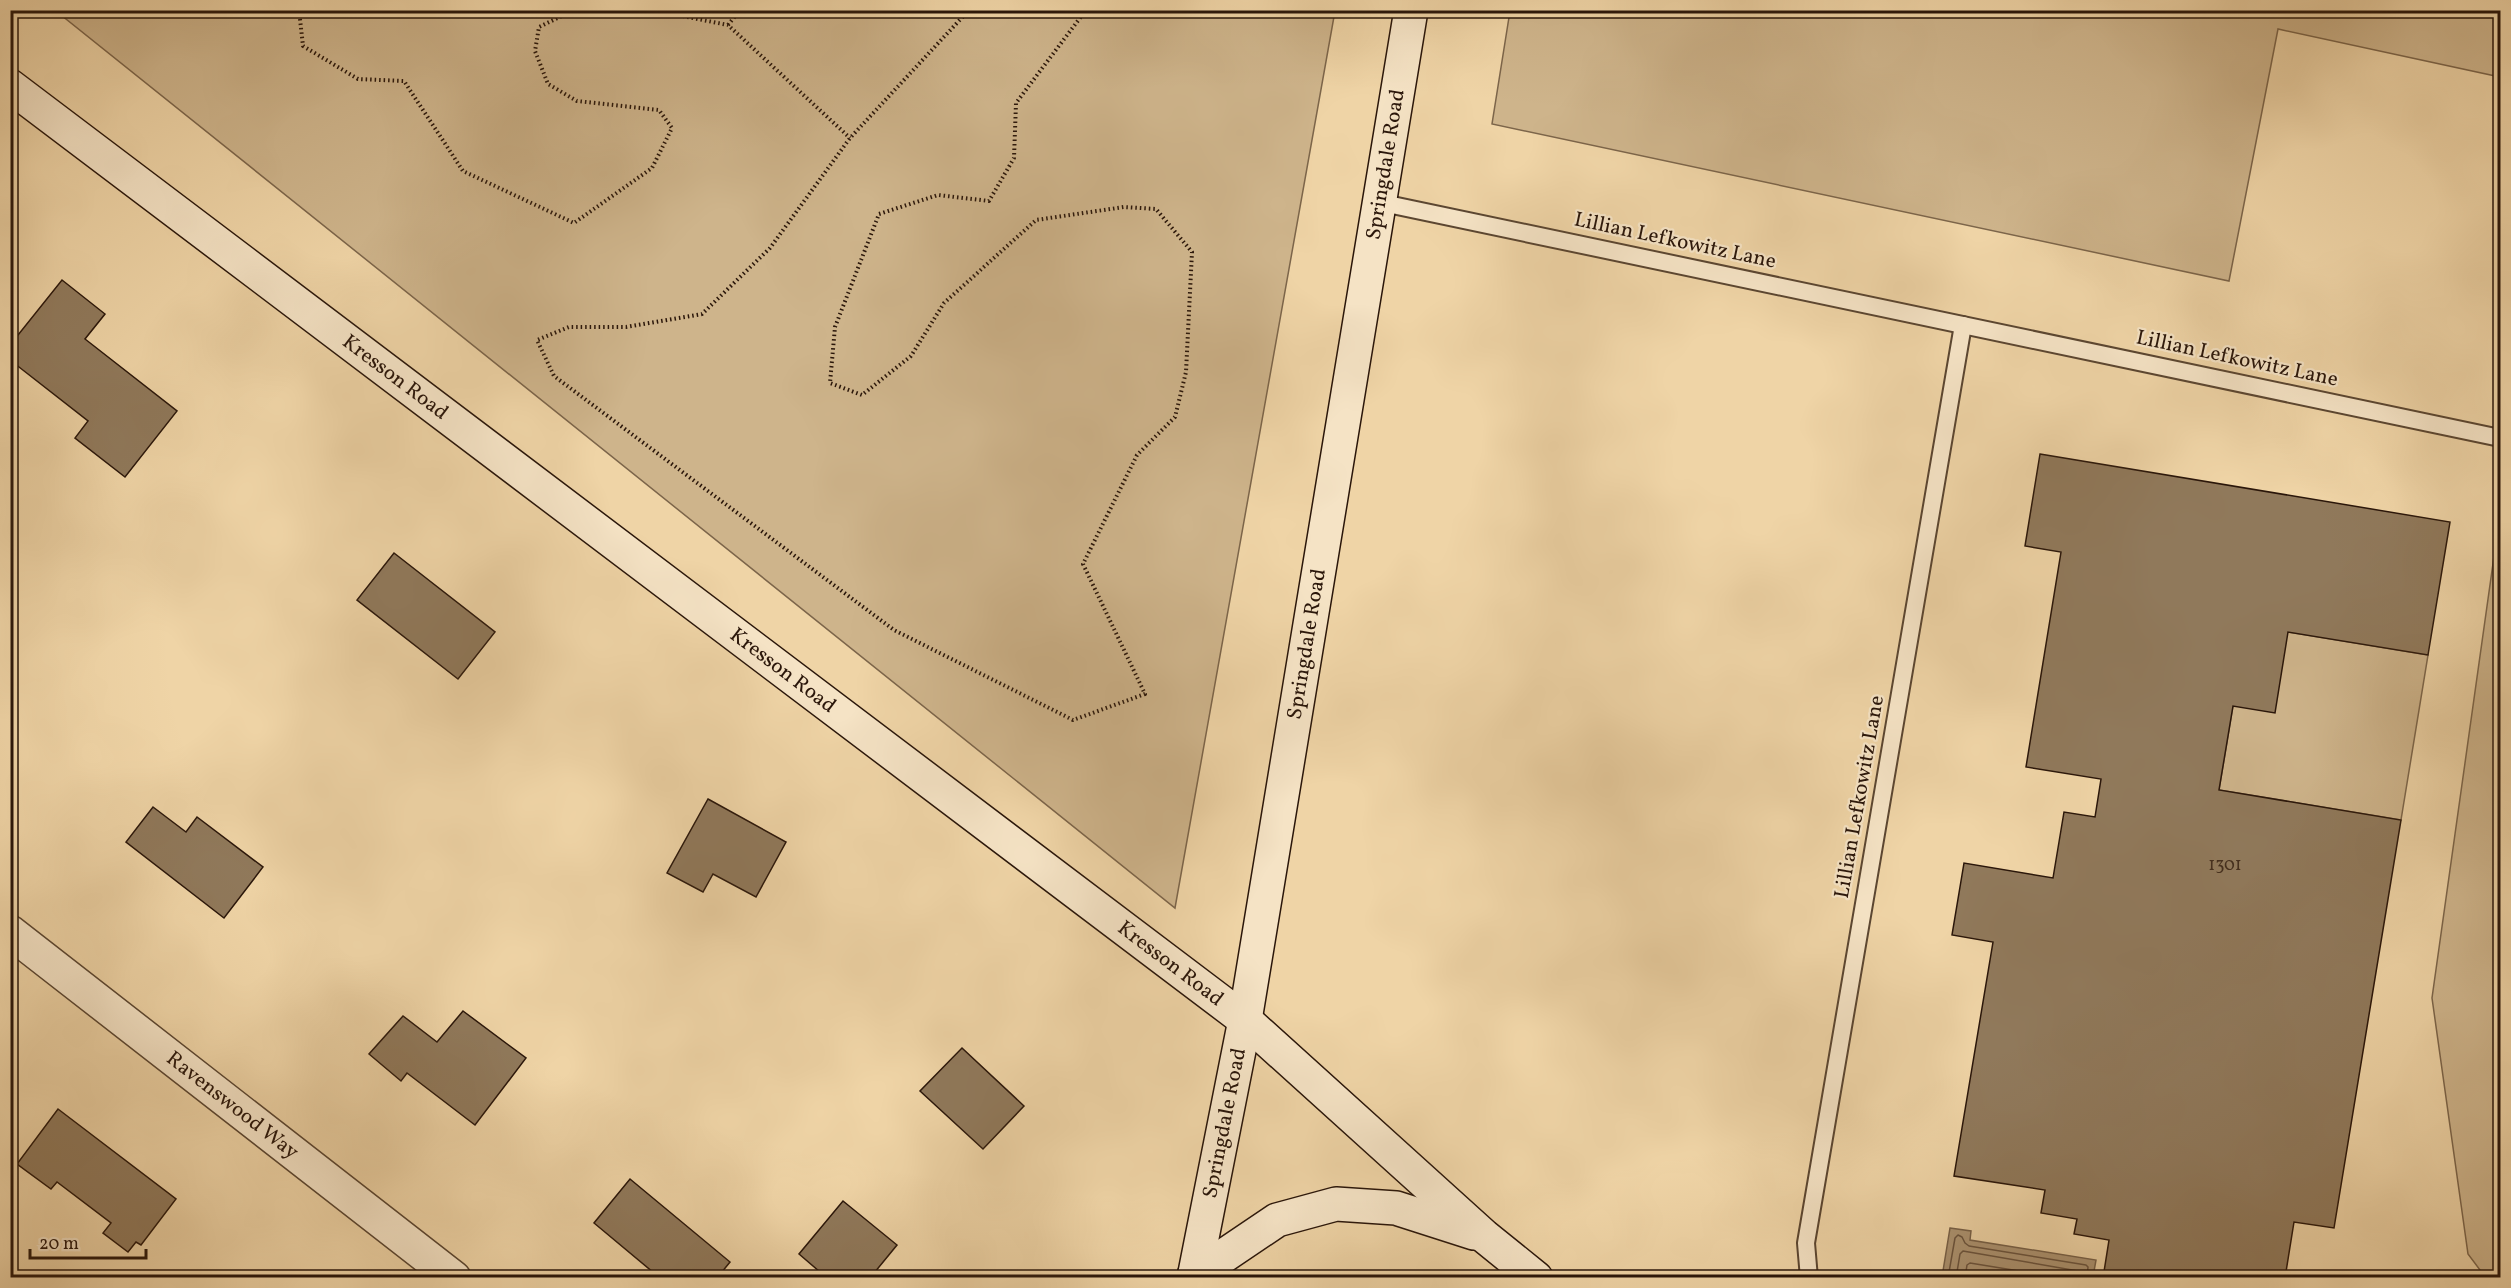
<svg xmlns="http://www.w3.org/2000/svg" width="2511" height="1288" viewBox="0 0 2511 1288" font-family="Vollkorn,serif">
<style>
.green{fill:#ceb48b;stroke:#7c654a;stroke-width:1.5}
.water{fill:#ac9371;stroke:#786148;stroke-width:1.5}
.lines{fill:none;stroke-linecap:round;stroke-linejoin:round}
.shore{stroke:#6b543e;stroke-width:1.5}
.building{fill:#90795b;stroke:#2a160a;stroke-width:1.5}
.lane-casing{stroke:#5b4631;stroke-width:20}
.street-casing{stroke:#5b4631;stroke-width:36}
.secondary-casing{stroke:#2a160a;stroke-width:36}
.path{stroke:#2a160a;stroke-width:4;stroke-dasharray:1.5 3;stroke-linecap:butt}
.lane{stroke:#f5e3c5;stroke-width:16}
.street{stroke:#f5e3c5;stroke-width:33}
.secondary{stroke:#f5e3c5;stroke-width:33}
.labels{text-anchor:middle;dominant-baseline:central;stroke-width:4.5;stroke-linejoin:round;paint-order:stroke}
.number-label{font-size:18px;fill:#442f1e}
.street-label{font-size:21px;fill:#2a160a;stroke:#f5e3c5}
</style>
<rect width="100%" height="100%" fill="#efd4a6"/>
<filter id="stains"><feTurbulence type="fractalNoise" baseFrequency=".00333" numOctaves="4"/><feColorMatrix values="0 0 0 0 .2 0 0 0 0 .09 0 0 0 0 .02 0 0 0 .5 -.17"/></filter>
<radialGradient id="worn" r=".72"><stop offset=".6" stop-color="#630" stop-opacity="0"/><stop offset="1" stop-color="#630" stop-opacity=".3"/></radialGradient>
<g class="green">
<polygon points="56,11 1335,11 1175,908"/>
<polygon points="1510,11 2500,11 2500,77 2278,29 2229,281 1492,124"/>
<polygon points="2497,535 2500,535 2500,1277 2486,1278 2468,1254 2432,998"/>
<polygon points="2288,632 2428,655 2401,820 2219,790 2233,706"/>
</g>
<polygon class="water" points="1950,1228 1971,1231 1970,1240 2096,1260 2093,1277 1942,1277"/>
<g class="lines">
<g class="shore">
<polyline points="1948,1278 1955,1238 1958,1235 1962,1237 1965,1243 1969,1246 2086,1265 2088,1267 2087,1278"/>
<polyline points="1956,1278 1960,1254 1963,1251 2078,1271 2080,1278"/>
<polyline points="1965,1278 1967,1265 1970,1263 2062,1278"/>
</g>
</g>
<g class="building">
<polygon points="62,280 105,314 85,339 177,411 125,477 75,438 88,421 10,360 10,345"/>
<polygon points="2040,454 2450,522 2428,655 2288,632 2275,713 2233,706 2219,790 2401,820 2334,1228 2294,1222 2285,1278 2103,1278 2109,1240 2074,1234 2077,1219 2041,1213 2045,1190 1954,1176 1993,942 1952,935 1964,863 2053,878 2064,812 2095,817 2101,779 2026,767 2061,552 2025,546"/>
<polygon points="394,553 495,632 458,679 357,600"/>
<polygon points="708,799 786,842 756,897 713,874 703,892 667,873"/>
<polygon points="153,807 186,832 197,817 263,867 224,918 126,842"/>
<polygon points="463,1011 526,1058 475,1125 407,1073 401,1081 369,1054 403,1016 437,1042"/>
<polygon points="962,1048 1024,1106 983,1149 920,1091"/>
<polygon points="58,1109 176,1199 141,1245 136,1242 128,1252 103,1233 111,1223 57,1182 51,1189 17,1164"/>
<polygon points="630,1179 730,1262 717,1278 660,1278 594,1223"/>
<polygon points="843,1201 897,1245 870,1278 827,1278 799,1254"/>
</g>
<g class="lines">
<g class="lane-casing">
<g id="lane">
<polyline points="1378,202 2500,438"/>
<polyline points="1809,1278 1806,1243 1963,325"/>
</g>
</g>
<g class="street-casing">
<g id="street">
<path id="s1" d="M10,932l444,346"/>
</g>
</g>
<g class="secondary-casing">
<g id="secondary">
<path id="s2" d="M10,86l1235,934 239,216 52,42"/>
<polyline points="1194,1276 1277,1220 1336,1204 1396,1208 1474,1233"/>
<path id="s3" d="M1194,1278l51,-258 166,-1010"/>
</g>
</g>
<g class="path">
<polyline points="299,10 303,46 358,79 404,81 463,171 574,223 652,168 672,128 659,110 577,101 548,84 535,51 539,27 574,10"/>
<polyline points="652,10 728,25 850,138"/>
<polyline points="969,10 850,138 770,248 702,314 626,327 569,327 537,340 554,376 894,630 1073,720 1145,694 1083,564 1137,455 1175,417 1186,372 1192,252 1156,209 1124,207 1036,220 944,303 911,356 862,395 830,383 835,327 879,214 938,195 989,201 1014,158 1016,103 1086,10"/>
<polyline points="728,25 740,10"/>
</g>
<use href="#lane" class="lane"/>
<use href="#street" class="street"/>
<use href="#secondary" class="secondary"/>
</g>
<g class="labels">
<g class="number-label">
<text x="2225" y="865">1301</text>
</g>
<g class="street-label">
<text stroke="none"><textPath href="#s3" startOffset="1130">Springdale Road</textPath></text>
<text transform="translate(1675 241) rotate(12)">Lillian Lefkowitz Lane</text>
<text transform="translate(2237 359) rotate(12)">Lillian Lefkowitz Lane</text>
<text stroke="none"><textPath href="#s2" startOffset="483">Kresson Road</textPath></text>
<text stroke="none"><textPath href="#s3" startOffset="644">Springdale Road</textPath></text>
<text stroke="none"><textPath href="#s2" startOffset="969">Kresson Road</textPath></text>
<text transform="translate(1860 797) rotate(-80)">Lillian Lefkowitz Lane</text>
<text stroke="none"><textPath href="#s2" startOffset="1455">Kresson Road</textPath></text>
<text stroke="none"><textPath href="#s1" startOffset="282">Ravenswood Way</textPath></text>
<text stroke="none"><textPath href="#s3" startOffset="158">Springdale Road</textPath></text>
</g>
</g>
<rect width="2511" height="1288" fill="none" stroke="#efd4a6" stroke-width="36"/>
<rect x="12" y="12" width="2487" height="1264" fill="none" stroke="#2a160a" stroke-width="3"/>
<rect x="18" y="18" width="2475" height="1252" fill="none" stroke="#2a160a" stroke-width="1.5"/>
<path d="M30 1249v9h116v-9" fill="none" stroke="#2a160a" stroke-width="3"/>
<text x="39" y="1249" font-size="18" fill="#2a160a" stroke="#f5e3c5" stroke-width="4.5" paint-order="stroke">20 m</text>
<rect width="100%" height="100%" filter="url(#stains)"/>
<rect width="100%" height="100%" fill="url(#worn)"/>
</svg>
